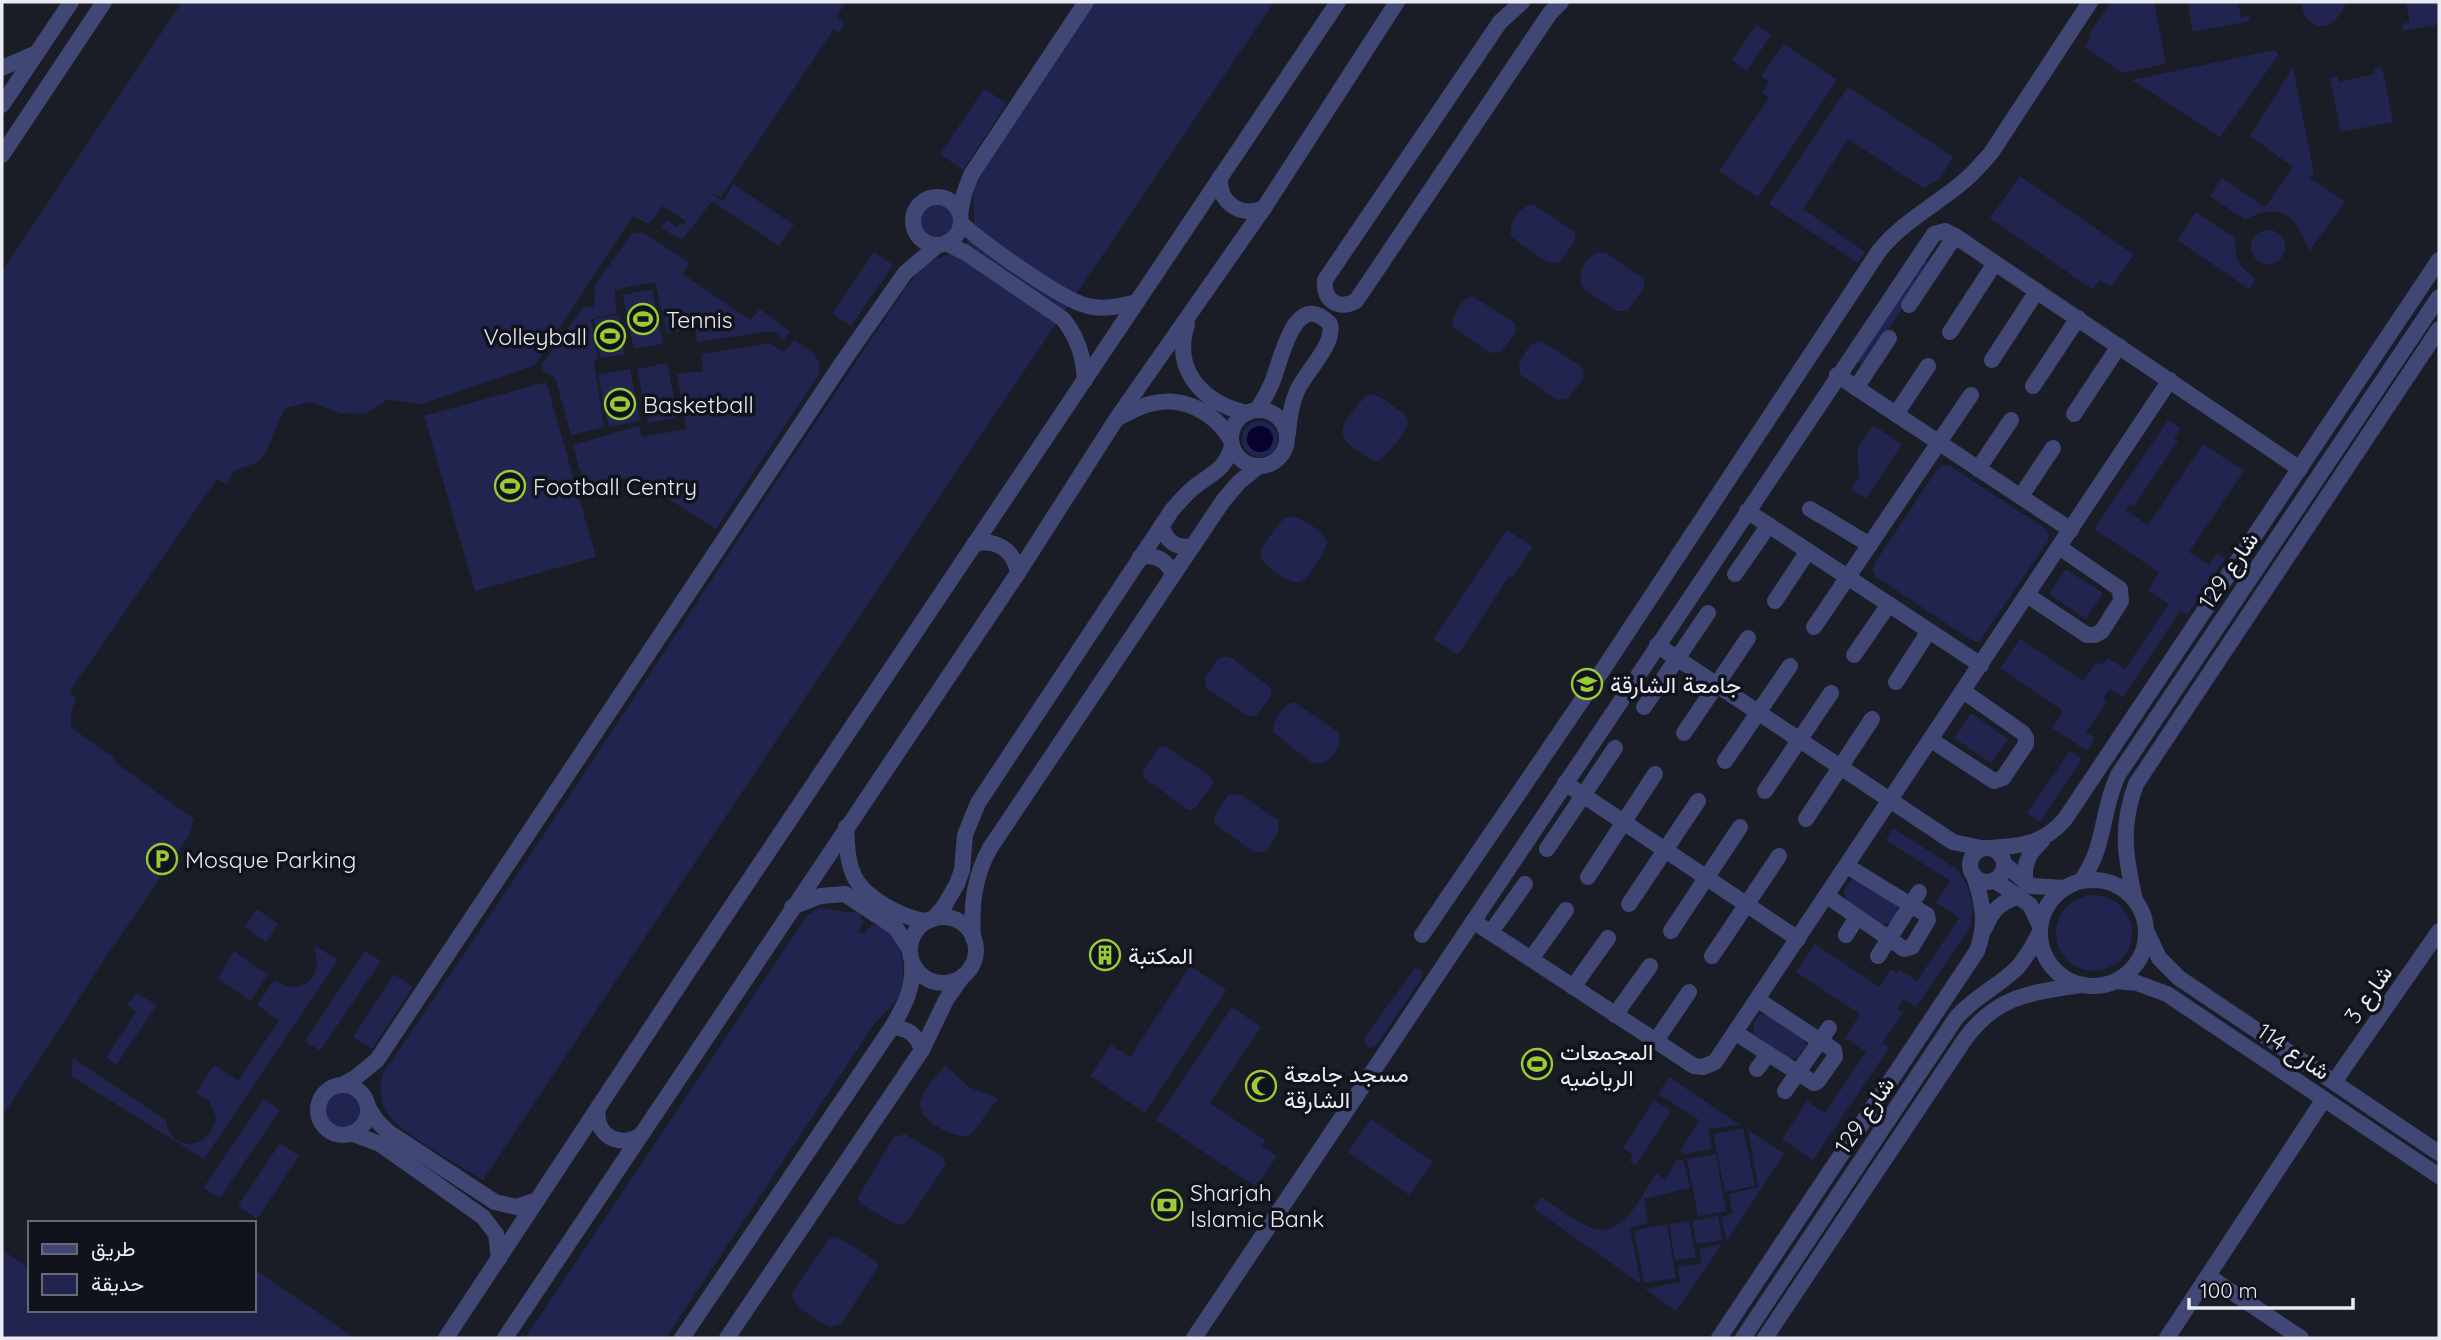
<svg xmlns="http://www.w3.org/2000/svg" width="2441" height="1340" viewBox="0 0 2441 1340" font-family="Quicksand,Vazirmatn,sans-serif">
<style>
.green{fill:#20244e}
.water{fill:#06012e}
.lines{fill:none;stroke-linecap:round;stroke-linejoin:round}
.minor{stroke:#414775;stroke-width:16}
.labels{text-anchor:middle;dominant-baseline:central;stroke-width:7;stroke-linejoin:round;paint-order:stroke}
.poi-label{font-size:23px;fill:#eaebf2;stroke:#11131c;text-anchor:start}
.street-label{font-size:23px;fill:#eaebf2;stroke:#11131c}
</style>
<rect width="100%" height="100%" fill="#1a1c26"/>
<g class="green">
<path d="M182,2h644l-1,4 3,-4h18l-9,14 8,9 -7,8 -4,-4 -113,168 -10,-3 12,7 10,-17 61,41 -15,21 -67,-45 -30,39 -21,-12 6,-9 9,8 11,-5 -24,-16 -14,18 -16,-8 -98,149 -113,39 -35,-4 -22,14 -25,-1 -30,-11 -25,6 -19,44 -9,11 -22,7 -8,14 -10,-5 -147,212 7,8c-7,10 -7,18 -5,29l41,29 2,5 79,57 -4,15 -88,129 -100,154v-846z"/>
<path d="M1095,2h179l-319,471 -472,707c-22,-14 -87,-49 -98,-70 -6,-12 -5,-24 -2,-37 178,-259 346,-524 522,-784 7,-9 13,-18 22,-25 16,-11 37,-9 45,-30 5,-15 -1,-33 2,-49z"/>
<polygon points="2111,2 2154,2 2166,64 2122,73 2085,47 2091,37 2089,34"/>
<polygon points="2187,2 2238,2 2241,17 2249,16 2250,21 2193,32"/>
<path d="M2302,2h45c-4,7 -7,14 -14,20 -15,12 -32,-3 -31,-20z"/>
<polygon points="2406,2 2439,2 2439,24 2403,31 2402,24 2410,22"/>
<polygon points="1756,25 1771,35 1747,71 1732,60"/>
<polygon points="1784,44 1837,80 1758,197 1719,171 1769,98 1762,93 1769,82 1761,76"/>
<polygon points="2274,50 2279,54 2220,137 2132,80"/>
<path d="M2293,67l21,106 -4,5 35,24 -36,50c-11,-34 -27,-53 -64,-32l-35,-24 12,-18 43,29 28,-40 -43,-31z"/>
<polygon points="2382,67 2393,122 2341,132 2330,78 2337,76 2339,82 2375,74 2374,68"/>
<polygon points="1848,87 1953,157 1939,180 1923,188 1848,139 1803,209 1865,252 1858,263 1769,204"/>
<polygon points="984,89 1007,103 963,170 940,154"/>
<polygon points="2020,176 2134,255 2111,287 2100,280 2093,290 1990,218"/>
<circle cx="938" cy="222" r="19"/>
<path d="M1533,204l42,28v9l-16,22 -12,-1 -36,-25c-3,-13 8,-31 22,-33z"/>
<path d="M2196,212l39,26c1,24 2,27 21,41l-7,10 -72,-49z"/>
<circle cx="2268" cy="247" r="17"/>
<polygon points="642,232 690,263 683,274 750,320 760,309 790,331 784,340 773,331 697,342 695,329 667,333 655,282 615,290 616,313 591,319 598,358 594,362 604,427 571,435 555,378 543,371 541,365 583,308 594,306 595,285 632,234"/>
<polygon points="874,252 893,265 851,326 832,314"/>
<path d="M1598,252l8,1 38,26v9l-17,23h-11l-33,-23c-7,-13 1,-30 15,-36z"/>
<polygon points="1921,258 1932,264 1864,366 1854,360"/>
<polygon points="652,289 663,344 634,349 623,295"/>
<path d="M1472,296l43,27 1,9 -15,20 -11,1 -37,-26c-2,-11 8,-27 19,-31z"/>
<polygon points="619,315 625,354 600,358 594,319"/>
<path d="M794,340c15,10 30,16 24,36l-102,153 -79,-50 -10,-1 -42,11 -12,-44 66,-19 3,11 44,-8 -9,-55 26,-3 -1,-17 68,-11 14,9z"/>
<polygon points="1541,341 1581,366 1584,372 1583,379 1568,399 1557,400 1520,374 1519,362 1531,344"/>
<polygon points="667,363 678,417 648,423 637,369"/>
<polygon points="630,369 640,421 609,427 598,375"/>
<polygon points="546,382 596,557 475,591 424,416"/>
<path d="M1369,395c11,-1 19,7 28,14 5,3 10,6 11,12 1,7 -22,37 -29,39 -7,2 -14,-4 -19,-8 -33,-20 -12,-33 5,-56z"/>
<polygon points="2168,420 2181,429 2174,438 2178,441 2133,507 2130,504 2126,510 2148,525 2203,444 2244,471 2189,552 2209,565 2217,553 2225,559 2187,615 2180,611 2123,697 2110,689 2103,699 2107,702 2086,732 2095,738 2087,751 2052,728 2063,711 2000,668 2020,639 2083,681 2097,662 2102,665 2108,658 2125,669 2169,604 2148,590 2159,572 2094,529"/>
<circle cx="1260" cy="439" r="18"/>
<polygon points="1873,425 1902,444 1866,499 1851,489 1859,478 1857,449"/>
<polygon points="1943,465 1949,465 2046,529 2049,534 2048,541 1979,642 1971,640 1875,576 1873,570 1874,564 1938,468"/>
<path d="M1289,516c12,1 33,14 38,25 -1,9 -18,38 -27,41 -9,3 -38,-16 -39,-26 -1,-8 5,-14 9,-20 6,-8 10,-16 19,-20z"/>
<polygon points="1507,530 1533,547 1512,578 1509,576 1458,655 1433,639"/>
<polygon points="2066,569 2103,593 2086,619 2049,594"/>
<polygon points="1226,656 1232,658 1271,688 1271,696 1256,716 1248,716 1206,688 1205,678 1218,659"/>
<path d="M1294,702l44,30c6,11 -5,25 -15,32l-11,-1 -39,-31c-1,-11 9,-27 21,-30z"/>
<polygon points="1971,713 2008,739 1991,763 1954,738"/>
<polygon points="1165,746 1211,777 1213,785 1194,809 1188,810 1144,778 1143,770 1159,748"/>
<polygon points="2070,751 2082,759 2040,822 2027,813"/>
<polygon points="1232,794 1241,795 1278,820 1279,830 1267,851 1255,853 1215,824 1214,816 1228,795"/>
<polygon points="1893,828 1958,870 1968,887 1973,906 1971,926 1916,1007 1904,999 1897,1009 1903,1013 1882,1043 1889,1048 1813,1160 1782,1139 1807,1101 1825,1113 1866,1052 1845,1038 1860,1014 1796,972 1815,944 1879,987 1891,969 1897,973 1899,969 1917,981 1959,918 1936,902 1950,881 1886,840"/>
<polygon points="1856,879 1895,902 1898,912 1889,924 1878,924 1846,901 1844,891 1851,880"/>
<circle cx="2094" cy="933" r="38"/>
<path d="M818,908c13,-1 24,6 39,4l5,4 -2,3 4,3 -6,9 6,3 7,-9c4,0 14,3 19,8 15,12 16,48 8,64 -5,9 -16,18 -23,26l-209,315h-141l282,-422z"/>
<polygon points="257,909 278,924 266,942 245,927"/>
<path d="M317,947l21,13 -134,199 -133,-83 2,-18 93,62c4,34 46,30 50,-3l-7,-16 -13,-8 18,-28 24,16 41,-60 -22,-16 17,-25c6,3 15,7 22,7 19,-3 25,-22 18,-37z"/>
<polygon points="234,951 268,975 250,1001 218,978"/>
<polygon points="365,951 381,961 320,1051 305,1041"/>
<polygon points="1190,966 1226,990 1145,1113 1090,1076 1111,1045 1130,1057"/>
<polygon points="1415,968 1422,970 1423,976 1375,1047 1368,1048 1364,1042 1364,1038"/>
<polygon points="394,974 413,987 372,1049 353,1037"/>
<polygon points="137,993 157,1005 116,1065 106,1057 136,1012 127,1005"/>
<polygon points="1232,1007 1261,1027 1210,1103 1265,1140 1262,1146 1277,1156 1256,1187 1156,1120"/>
<polygon points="1768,1014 1803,1037 1806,1046 1797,1058 1787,1058 1754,1035 1753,1025 1759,1015"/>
<path d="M945,1065l24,22 29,11 -27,37c-14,6 -54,-15 -51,-32 2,-13 18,-28 25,-38z"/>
<polygon points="1669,1077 1740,1125 1708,1129 1712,1149 1685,1154 1680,1152 1699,1120 1658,1094"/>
<circle cx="344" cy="1110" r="19"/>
<polygon points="264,1099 280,1110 220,1198 203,1188"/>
<polygon points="1654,1100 1671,1111 1636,1165 1630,1161 1633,1155 1623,1148"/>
<polygon points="1371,1119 1433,1162 1409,1195 1348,1152"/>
<polygon points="1743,1128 1755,1186 1725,1192 1713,1134"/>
<polygon points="1748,1130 1784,1154 1727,1241 1721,1217 1732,1214 1729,1194 1758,1187"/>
<polygon points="905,1134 943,1157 946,1164 907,1222 898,1225 861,1204 858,1197 894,1137"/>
<polygon points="280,1143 299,1156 257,1219 238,1206"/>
<polygon points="1716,1154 1726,1211 1698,1216 1687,1159"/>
<path d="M1677,1160h6l7,28 -46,11 4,24 -18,5 11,56 -108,-76 8,-11c16,10 31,23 48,30 33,15 53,-32 67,-54l9,6z"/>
<polygon points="1718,1216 1722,1240 1696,1244 1692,1221"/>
<polygon points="1689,1221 1696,1257 1675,1261 1669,1224"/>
<polygon points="1667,1224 1676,1278 1644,1283 1634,1230"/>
<path d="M838,1237l38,24 2,6 -37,57 -12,3c-12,-8 -37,-19 -37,-35l37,-53z"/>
<polygon points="1722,1244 1676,1311 1645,1289 1680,1282 1678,1267 1701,1263 1699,1249"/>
<polygon points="2,1250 30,1268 30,1310 254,1310 254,1269 355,1338 2,1338"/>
</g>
<circle class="water" cx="1260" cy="439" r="13"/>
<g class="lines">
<g class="minor">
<path d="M1522,2l-22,20 -175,258c-2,20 13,31 31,21l194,-288 11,-11"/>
<polyline points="2,68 34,54"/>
<polyline points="2,105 71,2"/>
<polyline points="2,155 104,2"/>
<path d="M1220,177c-2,26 21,41 44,31"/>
<circle cx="937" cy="221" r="24"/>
<polyline points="960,214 964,194 971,175 1086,2"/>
<path d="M961,223c20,19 102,78 127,83 16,4 33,0 49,-4"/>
<path d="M946,243l20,10 97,66c15,19 20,36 22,61"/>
<polyline points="1909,305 1955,236"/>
<path d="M1187,324c-15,47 16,79 60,89"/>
<polyline points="1950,332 1995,263"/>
<polyline points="1992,360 2037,291"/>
<polyline points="1837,375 2071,530"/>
<polyline points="2033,386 2078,318"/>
<polyline points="1856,388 1889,338"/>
<circle cx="1259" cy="438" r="28"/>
<path d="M1257,410c6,-10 12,-19 16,-30 8,-20 22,-93 57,-56 5,21 -24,47 -33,67 -6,14 -8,28 -9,43"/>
<polyline points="1896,414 1928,366"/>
<polyline points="2074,414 2119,346"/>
<path d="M1120,417c10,-5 20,-11 30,-13 32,-9 65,8 81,36"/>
<polyline points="1978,469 2011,420"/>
<polyline points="2021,496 2053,448"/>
<polyline points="1810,509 1870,545"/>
<polyline points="1747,511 1981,665"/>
<path d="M1162,525c3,16 15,24 31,21"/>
<path d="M974,544c22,-6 40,6 44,29"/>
<path d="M1140,557c16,-3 27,3 33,18"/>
<polyline points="1735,574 1769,525"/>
<polyline points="2027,595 2087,635 2095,635 2102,631 2121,601 2120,589 2059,547"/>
<polyline points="1775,601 1808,551"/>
<polyline points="1814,627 1971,395"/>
<polyline points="1657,645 1953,842 1981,848"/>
<polyline points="1854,655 1889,604"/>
<polyline points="1896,682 1929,631"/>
<polyline points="1644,707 1708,613"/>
<polyline points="1684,733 1748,638"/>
<polyline points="1931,740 1994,781 2003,778 2026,744 2026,738 2023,733 1963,691"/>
<polyline points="1725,761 1790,666"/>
<polyline points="1565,783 1798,939"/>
<polyline points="1765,791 1831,693"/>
<polyline points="1806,819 1872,719"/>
<path d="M846,827c1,16 1,34 8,49 10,22 52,44 74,45"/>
<path d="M1987,848c33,-2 56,-3 78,-29l374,-559"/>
<circle cx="1987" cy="865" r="17"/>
<polyline points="1547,849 1615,748"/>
<polyline points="2004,864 2031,886 2064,888"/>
<polyline points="1588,877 1655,774"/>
<circle cx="2093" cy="933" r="53"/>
<polyline points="1994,880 2030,905 2040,926"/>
<path d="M2081,881c26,-37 19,-67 37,-106l321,-478"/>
<path d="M2025,882c-1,-19 3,-28 17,-41"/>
<polyline points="1827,896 1904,949 1912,947 1928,920 1927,915 1847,866"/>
<path d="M2135,900c-10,-44 -15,-73 1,-116l303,-455"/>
<polyline points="1629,904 1698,801"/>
<polyline points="792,907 820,896 845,894 896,928 910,950"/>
<circle cx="943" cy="950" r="33"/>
<path d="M933,919l10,-11 14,-24 5,-14 3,-35 13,-32 194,-293c7,-8 13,-15 21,-22 18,-15 31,-16 39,-42"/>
<polyline points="1473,921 1694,1066 1703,1067 1715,1062 2170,380"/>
<path d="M1985,928c8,-19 15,-25 34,-32"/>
<polyline points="1671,931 1740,827"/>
<polyline points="1491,932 1525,884"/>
<polyline points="2147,932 2159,958 2179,978 2439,1153"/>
<path d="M1422,935l182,-267 275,-417c24,-30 57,-46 85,-70 10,-8 18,-18 27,-28l99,-151"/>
<polyline points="1846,935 1857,917"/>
<path d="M973,938c-2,-33 1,-61 17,-90l233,-347 16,-19 19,-15"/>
<polyline points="1712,956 1779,856"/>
<polyline points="1878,956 1919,892"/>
<polyline points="1531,959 1566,910"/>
<polyline points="2116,981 2137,983 2167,994 2439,1176"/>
<polyline points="1573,987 1608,938"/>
<polyline points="1615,1015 1650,966"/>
<path d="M892,1027c16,1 25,8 30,23"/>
<polyline points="1736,1033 1814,1083 1818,1081 1835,1057 1834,1050 1758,1000"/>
<polyline points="1655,1042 1689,992"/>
<polyline points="1757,1069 1768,1054"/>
<polyline points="2334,1082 2439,931"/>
<polyline points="342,1085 355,1078 377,1060 844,360 905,273 938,245"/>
<circle cx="343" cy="1110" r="25"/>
<polyline points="1785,1091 1829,1028"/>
<polyline points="368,1107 377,1121 388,1132 495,1202 516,1207 537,1200"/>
<path d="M598,1108c-4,27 21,41 43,27"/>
<polyline points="351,1133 380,1144 483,1217 496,1234 499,1259"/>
<polyline points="2208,1276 2301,1338"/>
<polyline points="446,1338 693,964 1338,2"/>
<polyline points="505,1338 1018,573 1117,418 1264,208 1397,2"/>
<path d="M682,1338l210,-311c13,-22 22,-40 20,-65"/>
<polyline points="727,1338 922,1050 946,1000 963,976"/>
<polyline points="1194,1338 1934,234 1945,231 1955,236 2300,469"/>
<path d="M1719,1338l258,-387c10,-26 6,-49 -3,-75"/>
<path d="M1743,1338l213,-320c17,-20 41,-31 60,-49 10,-10 17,-24 24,-37"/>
<path d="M1765,1338l200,-299c32,-44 66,-46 115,-54"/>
<polyline points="2167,1338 2324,1099"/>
</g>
</g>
<defs>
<g id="stadium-ring" transform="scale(1.575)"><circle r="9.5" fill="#11131c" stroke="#9acb34" stroke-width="1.5"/><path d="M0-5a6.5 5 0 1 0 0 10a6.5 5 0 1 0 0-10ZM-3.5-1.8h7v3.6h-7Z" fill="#9acb34"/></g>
<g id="university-ring" transform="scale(1.575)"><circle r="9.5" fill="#11131c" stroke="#9acb34" stroke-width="1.5"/><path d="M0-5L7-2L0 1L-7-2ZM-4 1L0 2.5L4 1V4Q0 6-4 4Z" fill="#9acb34"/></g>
<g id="parking-ring" transform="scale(1.575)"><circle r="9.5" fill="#11131c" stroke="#9acb34" stroke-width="1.5"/><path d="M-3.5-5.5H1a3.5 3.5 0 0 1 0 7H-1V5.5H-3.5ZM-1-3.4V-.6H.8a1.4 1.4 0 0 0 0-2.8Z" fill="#9acb34"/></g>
<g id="building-ring" transform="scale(1.575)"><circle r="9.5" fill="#11131c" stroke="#9acb34" stroke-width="1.5"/><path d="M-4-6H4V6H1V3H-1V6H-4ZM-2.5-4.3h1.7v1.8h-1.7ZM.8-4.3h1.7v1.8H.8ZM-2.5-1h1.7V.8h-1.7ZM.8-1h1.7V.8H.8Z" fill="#9acb34"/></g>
<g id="mosque-ring" transform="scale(1.575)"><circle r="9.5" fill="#11131c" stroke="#9acb34" stroke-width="1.5"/><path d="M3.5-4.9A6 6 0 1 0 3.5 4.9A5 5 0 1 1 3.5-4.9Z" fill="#9acb34"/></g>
<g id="bank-ring" transform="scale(1.575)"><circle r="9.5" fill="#11131c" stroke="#9acb34" stroke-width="1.5"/><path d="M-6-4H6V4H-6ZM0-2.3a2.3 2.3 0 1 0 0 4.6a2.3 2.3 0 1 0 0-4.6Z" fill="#9acb34"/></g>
</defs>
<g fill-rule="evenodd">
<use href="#stadium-ring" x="643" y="319"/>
<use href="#stadium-ring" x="610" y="336"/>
<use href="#stadium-ring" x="620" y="404"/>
<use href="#stadium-ring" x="510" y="486"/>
<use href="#university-ring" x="1587" y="684"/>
<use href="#parking-ring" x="162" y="859"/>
<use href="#building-ring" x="1105" y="955"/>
<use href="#stadium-ring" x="1537" y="1064"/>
<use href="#mosque-ring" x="1261" y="1086"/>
<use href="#bank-ring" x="1167" y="1205"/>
</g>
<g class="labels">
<g class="poi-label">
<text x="666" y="319">Tennis</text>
<text x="587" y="336" text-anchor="end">Volleyball</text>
<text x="643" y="404">Basketball</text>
<text x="533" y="486">Football Centry</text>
<text x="1610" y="684">جامعة الشارقة</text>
<text x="185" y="859">Mosque Parking</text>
<text x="1128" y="955">المكتبة</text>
<text x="1560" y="1051">المجمعات<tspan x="1560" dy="26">الرياضيه</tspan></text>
<text x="1284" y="1073">مسجد جامعة<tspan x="1284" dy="26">الشارقة</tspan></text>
<text x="1190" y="1192">Sharjah<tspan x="1190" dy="26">Islamic Bank</tspan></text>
</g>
<g class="street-label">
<text transform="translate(2228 570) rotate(-56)">شارع 129</text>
<text transform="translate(2368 994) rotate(-55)">شارع 3</text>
<text transform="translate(2294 1051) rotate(34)">شارع 114</text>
<text transform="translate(1864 1115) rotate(-56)">شارع 129</text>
</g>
</g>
<rect width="2441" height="1340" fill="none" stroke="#eaebf2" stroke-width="7"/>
<rect x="28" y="1221" width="228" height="91" fill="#11131c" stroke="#686972" stroke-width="2"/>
<rect x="42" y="1244" width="35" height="10" fill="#414775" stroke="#686972" stroke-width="2"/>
<text x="91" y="1256" font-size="21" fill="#eaebf2">طريق</text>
<rect x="42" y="1274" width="35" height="21" fill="#20244e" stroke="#686972" stroke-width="2"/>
<text x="91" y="1291" font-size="21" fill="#eaebf2">حديقة</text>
<path d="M2189 1298v10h164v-10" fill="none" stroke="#eaebf2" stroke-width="3.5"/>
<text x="2200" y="1298" font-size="21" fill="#eaebf2" stroke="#11131c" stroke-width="5" paint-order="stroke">100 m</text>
</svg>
